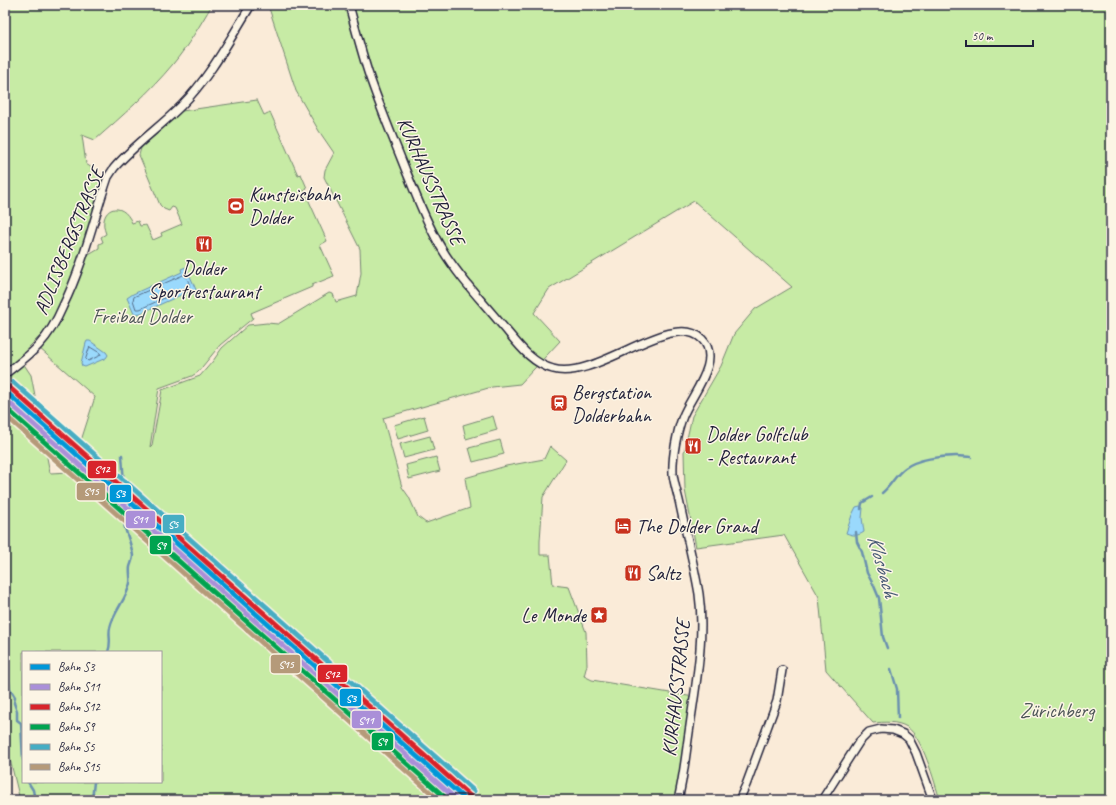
<svg xmlns="http://www.w3.org/2000/svg" width="1116" height="805" viewBox="0 0 1116 805" font-family="Caveat,sans-serif">
<style>
.green{fill:#c7eba5;stroke:#748670;fill-rule:evenodd}
.water{fill:#9ad9fc;stroke:#6a90af}
.lines{fill:none;stroke-linecap:round;stroke-linejoin:round}
.shore{stroke:#526b88;stroke-width:1}
.stream{stroke:#6a90af;stroke-width:2.5}
.minor-casing{stroke:#22223b;stroke-width:10}
.minor{stroke:#fcf5e5;stroke-width:7}
.rail-1-casing{stroke:#fcf5e5;stroke-width:8}
.rail-2-casing{stroke:#fcf5e5;stroke-width:8}
.rail-3-casing{stroke:#fcf5e5;stroke-width:8}
.rail-4-casing{stroke:#fcf5e5;stroke-width:8}
.rail-5-casing{stroke:#fcf5e5;stroke-width:8}
.rail-6-casing{stroke:#fcf5e5;stroke-width:8}
.rail-1{stroke:#0097d8;stroke-width:5}
.rail-2{stroke:#aa8fd8;stroke-width:5}
.rail-3{stroke:#d8242b;stroke-width:5}
.rail-4{stroke:#00a34f;stroke-width:5}
.rail-5{stroke:#46adc3;stroke-width:5}
.rail-6{stroke:#b59a79;stroke-width:5}
.labels{text-anchor:middle;dominant-baseline:central;stroke-width:3;stroke-linejoin:round;paint-order:stroke}
.street-label{font-size:20px;fill:#22223b;stroke:#fcf5e5}
.poi-label{font-size:20px;fill:#22223b;stroke:#fcf5e5;text-anchor:start}
.park-label{font-size:20px;fill:#4b5456;stroke:#fcf5e5}
.water-label{font-size:21px;font-style:italic;fill:#465975;stroke:#fcf5e5}
.line-badge{stroke:#fcf5e5;stroke-width:1.5}
.badge-label{font-size:11px;text-anchor:middle;font-weight:bold;fill:#fff}
</style>
<rect width="100%" height="100%" fill="#faebd8"/>
<filter id="ink" filterUnits="userSpaceOnUse"><feTurbulence type="fractalNoise" baseFrequency=".025" numOctaves="2"/><feDisplacementMap in="SourceGraphic" scale="8" xChannelSelector="R" yChannelSelector="G"/><feConvolveMatrix kernelMatrix="1 2 1 2 8 2 1 2 1" color-interpolation-filters="sRGB"/></filter>
<g filter="url(#ink)">
<g class="green">
<path d="M5,5h207c-12,20 -24,41 -39,59 -23,28 -51,52 -78,76l-13,-5 4,29 12,8 5,7 -21,72 -17,44 -17,33 -29,29 12,18 19,98 21,-1 24,-75 -56,-49c8,-10 16,-20 22,-30 12,-20 19,-42 26,-63l12,-7v-4l4,-2 -2,-5 5,-3c-10,-25 16,-36 26,-11l6,-2 2,5 6,-1 7,15 9,-4 -1,-3 21,-9 -7,-16 -3,-1 -3,4 -5,-2 -4,-4 -21,-50 2,-7 41,-37 75,-11 7,15 6,-3 28,63 3,-1 6,14 -3,2 23,51 -7,4 14,31 -22,9v2l-61,26 2,5 -33,27 -22,27 -6,4 -33,12 -9,59 2,-2 10,-55 38,-14 13,-15 9,-13 26,-23 19,-2 11,1 51,-31 4,1 3,8 21,-6 4,-23 -1,-24 -36,-72 1,-7 9,-17 -15,-22 -23,-40 -28,-86h843v515l-1,1 1,3v276h-171c-6,-19 -17,-62 -33,-73 -10,-6 -23,-5 -34,-4l-47,-53 -7,-73 -35,-62 -88,12 -11,-57 -1,-38 8,-36 29,-50 13,-32 21,-25 37,-22 -98,-86 -145,88 -15,24 26,28 -40,43 -28,3 -109,31 19,69 7,10 9,20 8,6 44,-15 -5,-30 41,-12 38,-7 6,-13 16,14 -23,37 -3,44v14h10l3,30 16,2 17,45 1,33 -3,11 8,4 102,17 -16,103h-658l-15,-61zM23,652h138v130h-138z"/>
<polygon points="424,416 428,430 398,439 394,425"/>
<polygon points="493,416 497,430 466,439 463,425"/>
<polygon points="430,436 434,450 404,458 400,444"/>
<polygon points="500,440 504,454 473,462 469,448"/>
<polygon points="436,457 440,471 409,479 406,465"/>
</g>
<g class="water">
<polygon points="186,267 197,292 192,294 190,291 141,313 134,314 127,298 133,294 182,272 181,269"/>
<polygon points="87,341 90,341 106,352 108,355 106,358 85,367 82,366 81,363 86,343"/>
<path d="M860,506l3,2 -1,10 2,14c-6,4 -10,4 -18,1l6,-18 4,-8z"/>
</g>
<g class="lines">
<g class="shore">
<path d="M184,275c3,2 6,9 5,12l-49,22h-4l-3,-9 1,-3z"/>
<polygon points="90,347 100,353 101,355 88,361 86,359"/>
</g>
<g class="stream">
<path d="M882,493c9,-7 13,-18 23,-25 12,-9 36,-12 51,-12 6,0 10,1 15,1"/>
<polyline points="861,509 862,503 872,497"/>
<polyline points="856,532 857,542 862,552 867,573 874,586 879,598 883,637 887,648"/>
<path d="M108,652c4,-10 0,-16 2,-24 3,-16 17,-29 20,-45 1,-5 -1,-11 0,-16 1,-4 3,-7 3,-11 -2,-19 -17,-37 -8,-57l-3,-44"/>
<polyline points="5,656 10,689 15,697 14,703 17,711 17,720 21,723 23,760"/>
<polyline points="891,669 897,689 898,718"/>
<polyline points="28,782 33,790 35,800"/>
<polyline points="92,800 94,782"/>
</g>
<g class="minor-casing">
<g id="minor">
<path d="M349,5c6,22 12,45 19,67 11,33 25,66 38,99 11,26 21,54 36,78 16,27 39,51 59,75 15,17 29,39 52,45 42,13 119,-60 149,-30 21,21 -11,56 -19,77 -6,15 -11,41 -10,58 1,10 5,21 7,31 6,29 14,59 19,89 6,43 -3,89 -9,132 -4,25 -6,50 -12,74"/>
<path d="M5,374c12,-9 24,-18 34,-29 11,-12 18,-25 24,-39 21,-43 30,-85 45,-129l6,-9c20,-23 46,-41 67,-62 29,-29 49,-67 70,-101"/>
<polyline points="739,800 746,785 777,701 782,670"/>
<polyline points="822,800 859,742 869,732 881,729 893,730 903,734 909,739 916,753 933,800"/>
</g>
</g>
<use href="#minor" class="minor"/>
<g class="rail-1-casing">
<polyline id="rail-1" points="5,391 466,800"/>
</g>
<g class="rail-2-casing">
<polyline id="rail-2" points="5,399 457,800"/>
</g>
<g class="rail-3-casing">
<polyline id="rail-3" points="9,387 470,796"/>
</g>
<g class="rail-4-casing">
<polyline id="rail-4" points="5,407 448,800"/>
</g>
<g class="rail-5-casing">
<polyline id="rail-5" points="13,382 474,791"/>
</g>
<g class="rail-6-casing">
<polyline id="rail-6" points="5,415 439,800"/>
</g>
<use href="#rail-1" class="rail-1"/>
<use href="#rail-2" class="rail-2"/>
<use href="#rail-3" class="rail-3"/>
<use href="#rail-4" class="rail-4"/>
<use href="#rail-5" class="rail-5"/>
<use href="#rail-6" class="rail-6"/>
</g>
</g>
<defs>
<g id="stadium-square" transform="scale(0.9)"><rect x="-9" y="-9" width="18" height="18" rx="4" fill="#c8321e" stroke="#fcf5e5"/><path d="M0-5a6.5 5 0 1 0 0 10a6.5 5 0 1 0 0-10ZM-3.5-1.8h7v3.6h-7Z" fill="#fff"/></g>
<g id="restaurant-square" transform="scale(0.9)"><rect x="-9" y="-9" width="18" height="18" rx="4" fill="#c8321e" stroke="#fcf5e5"/><path d="M-5-6h1v4h1v-4h1v4h1v-4h1v5L-1.5 .5V6h-2V.5L-5-1ZM5-6V6H3V1.5H1.5Q1.5-4 5-6Z" fill="#fff"/></g>
<g id="station-square" transform="scale(0.9)"><rect x="-9" y="-9" width="18" height="18" rx="4" fill="#c8321e" stroke="#fcf5e5"/><path d="M-3-6H3Q5-6 5-4V2Q5 4 3 4L4.5 6H3L1.5 4h-3L-3 6H-4.5L-3 4Q-5 4-5 2V-4Q-5-6-3-6ZM-3.5-4v3h7v-3ZM-3.5 1v1.5H-2V1ZM2 1v1.5H3.5V1Z" fill="#fff"/></g>
<g id="hotel-square" transform="scale(0.9)"><rect x="-9" y="-9" width="18" height="18" rx="4" fill="#c8321e" stroke="#fcf5e5"/><path d="M-6-4.5h1.5V1H6V5H4.5V3h-9V5H-6ZM-4 0a1.8 1.8 0 1 1 3.6 0ZM.5 0V-2.5h3Q6-2.5 6 0Z" fill="#fff"/></g>
<g id="sight-square" transform="scale(0.9)"><rect x="-9" y="-9" width="18" height="18" rx="4" fill="#c8321e" stroke="#fcf5e5"/><path d="M0-6L1.8-2.2L6-1.7L2.9 1.2L3.7 5.4L0 3.3L-3.7 5.4L-2.9 1.2L-6-1.7L-1.8-2.2Z" fill="#fff"/></g>
</defs>
<g fill-rule="evenodd">
<use href="#stadium-square" x="236" y="206"/>
<use href="#restaurant-square" x="204" y="244"/>
<use href="#station-square" x="559" y="403"/>
<use href="#restaurant-square" x="693" y="446"/>
<use href="#hotel-square" x="623" y="526"/>
<use href="#restaurant-square" x="633" y="573"/>
<use href="#sight-square" x="599" y="615"/>
</g>
<g class="labels">
<g class="street-label">
<text transform="translate(431 181) rotate(66)">KURHAUSSTRASSE</text>
<text transform="translate(69 241) rotate(-68)">ADLISBERGSTRASSE</text>
<text transform="translate(676 688) rotate(-84)">KURHAUSSTRASSE</text>
</g>
<g class="poi-label">
<text x="249" y="194">Kunsteisbahn<tspan x="249" dy="23">Dolder</tspan></text>
<text x="204" y="268" text-anchor="middle">Dolder<tspan x="204" dy="23">Sportrestaurant</tspan></text>
<text x="572" y="392">Bergstation<tspan x="572" dy="23">Dolderbahn</tspan></text>
<text x="706" y="434">Dolder Golfclub<tspan x="706" dy="23">- Restaurant</tspan></text>
<text x="636" y="526">The Dolder Grand</text>
<text x="646" y="573">Saltz</text>
<text x="586" y="615" text-anchor="end">Le Monde</text>
</g>
<g class="park-label">
<text x="142" y="316">Freibad Dolder</text>
<text x="1057" y="710">Zürichberg</text>
</g>
<g class="water-label">
<text transform="translate(883 566) rotate(74)">Klosbach</text>
</g>
</g>
<g class="line-badge">
<rect x="87" y="460" width="30" height="19" rx="4" fill="#d8242b"/>
<rect x="76" y="482" width="30" height="19" rx="4" fill="#b59a79"/>
<rect x="109" y="484" width="23" height="19" rx="4" fill="#0097d8"/>
<rect x="125" y="510" width="31" height="19" rx="4" fill="#aa8fd8"/>
<rect x="162" y="514" width="23" height="20" rx="4" fill="#46adc3"/>
<rect x="149" y="535" width="23" height="20" rx="4" fill="#00a34f"/>
<rect x="270" y="654" width="31" height="20" rx="4" fill="#b59a79"/>
<rect x="317" y="664" width="31" height="19" rx="4" fill="#d8242b"/>
<rect x="339" y="688" width="23" height="19" rx="4" fill="#0097d8"/>
<rect x="351" y="710" width="31" height="19" rx="4" fill="#aa8fd8"/>
<rect x="371" y="732" width="23" height="19" rx="4" fill="#00a34f"/>
</g>
<g class="badge-label">
<text x="102" y="473">S12</text>
<text x="91" y="495">S15</text>
<text x="120" y="497">S3</text>
<text x="140" y="523">S11</text>
<text x="173" y="528">S5</text>
<text x="161" y="549">S9</text>
<text x="286" y="668">S15</text>
<text x="332" y="678">S12</text>
<text x="351" y="702">S3</text>
<text x="366" y="724">S11</text>
<text x="382" y="745">S9</text>
</g>
<rect width="1116" height="805" fill="none" stroke="#fcf5e5" stroke-width="20"/>
<rect x="10" y="10" width="1096" height="785" fill="none" stroke="#22223b" stroke-width="1.5" filter="url(#ink)"/>
<rect x="22" y="651" width="140" height="132" fill="#fcf5e5" stroke="#a5a1a1"/>
<rect x="30" y="664" width="20" height="6" fill="#0097d8" stroke="#a5a1a1"/>
<text x="58" y="671" font-size="12" fill="#22223b">Bahn S3</text>
<rect x="30" y="684" width="20" height="6" fill="#aa8fd8" stroke="#a5a1a1"/>
<text x="58" y="691" font-size="12" fill="#22223b">Bahn S11</text>
<rect x="30" y="704" width="20" height="6" fill="#d8242b" stroke="#a5a1a1"/>
<text x="58" y="711" font-size="12" fill="#22223b">Bahn S12</text>
<rect x="30" y="724" width="20" height="6" fill="#00a34f" stroke="#a5a1a1"/>
<text x="58" y="731" font-size="12" fill="#22223b">Bahn S9</text>
<rect x="30" y="744" width="20" height="6" fill="#46adc3" stroke="#a5a1a1"/>
<text x="58" y="751" font-size="12" fill="#22223b">Bahn S5</text>
<rect x="30" y="764" width="20" height="6" fill="#b59a79" stroke="#a5a1a1"/>
<text x="58" y="771" font-size="12" fill="#22223b">Bahn S15</text>
<path d="M966 40v6h67v-6" fill="none" stroke="#22223b" stroke-width="2"/>
<text x="972" y="40" font-size="12" fill="#22223b" stroke="#fcf5e5" stroke-width="3" paint-order="stroke">50 m</text>
</svg>
